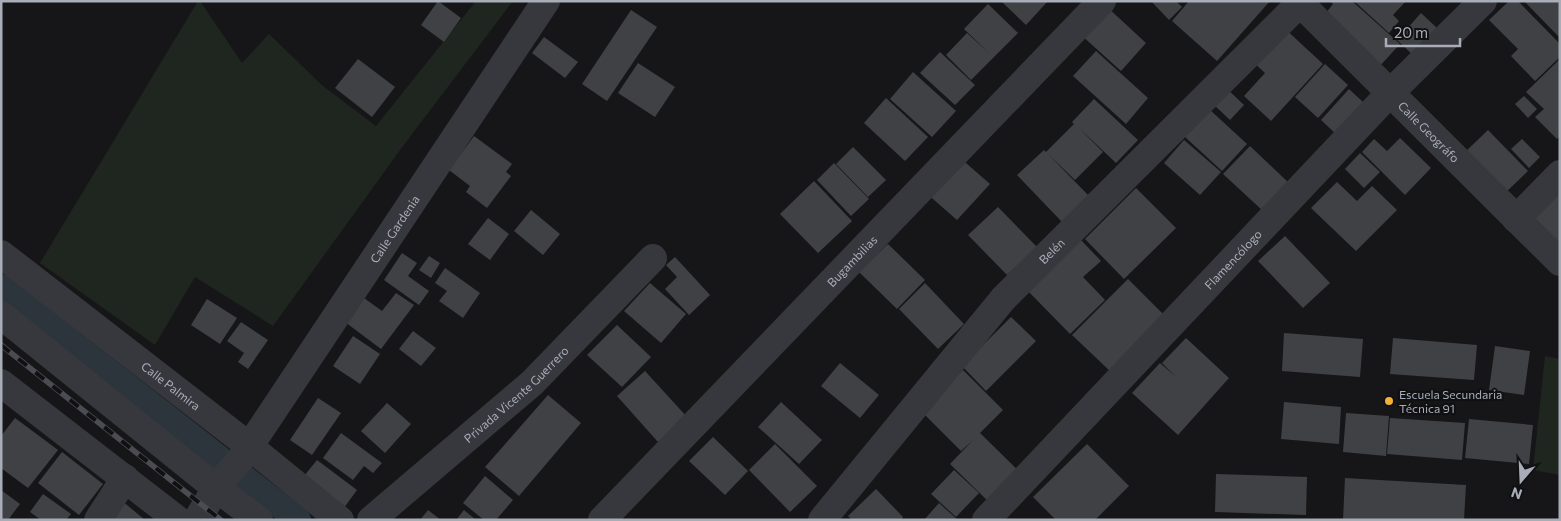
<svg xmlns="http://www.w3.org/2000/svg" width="1561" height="521" viewBox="0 0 1561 521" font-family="Commissioner,sans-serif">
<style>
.green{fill:#1e261f}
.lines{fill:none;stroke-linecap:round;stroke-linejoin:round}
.canal{stroke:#2c353c;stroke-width:26}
.building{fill:#404145}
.minor{stroke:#37383d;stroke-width:28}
.rail-casing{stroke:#4a4c52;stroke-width:5.5}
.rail{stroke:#111113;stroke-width:4;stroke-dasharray:11;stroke-linecap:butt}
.poi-dot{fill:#f2b134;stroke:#111113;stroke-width:2}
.labels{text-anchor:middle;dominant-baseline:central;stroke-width:4.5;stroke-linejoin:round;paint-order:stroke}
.street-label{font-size:12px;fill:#a8adb8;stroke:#111113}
.poi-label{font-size:12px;fill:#a8adb8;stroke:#111113;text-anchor:start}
</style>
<rect width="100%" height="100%" fill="#161618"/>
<g class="green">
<polygon points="198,1 200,1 242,63 269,34 323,86 376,126 476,1 513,1 403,146 273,326 195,277 155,345 40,263"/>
<polygon points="1545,356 1560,359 1560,475 1533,470"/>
</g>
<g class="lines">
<polyline class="canal" points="1,287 298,520"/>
</g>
<g class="building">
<polygon points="438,1 461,18 444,42 421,25"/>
<polygon points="1001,1 1048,1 1026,25"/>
<polygon points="1151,1 1176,1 1182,7 1169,20"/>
<polygon points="1189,1 1270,1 1217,61 1172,21"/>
<polygon points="1330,1 1352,1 1400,44 1378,68 1322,18 1333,4"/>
<polygon points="1354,1 1406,1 1393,15 1399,21 1389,33"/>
<polygon points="1509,1 1518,1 1560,44 1560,57 1535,81 1511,56 1518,49 1489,20"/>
<polygon points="1524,1 1560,1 1560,38"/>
<polygon points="988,4 1018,33 971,80 946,55 967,33 990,54 964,29"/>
<polygon points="1106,6 1146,43 1121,71 1080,34"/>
<polygon points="631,10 657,27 607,101 582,84"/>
<polygon points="1421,13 1437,28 1413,55 1397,40"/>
<polygon points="1282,26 1323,64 1271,121 1244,96 1265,73 1251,60"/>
<polygon points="544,37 578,62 565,78 532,53"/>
<polygon points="1096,51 1148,98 1126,124 1073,76"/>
<polygon points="940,52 975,85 955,105 920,73"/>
<polygon points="358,59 395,87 372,117 335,88"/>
<polygon points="1560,59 1560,136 1557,139 1535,117 1544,109 1526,92"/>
<polygon points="638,63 675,87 655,117 618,93"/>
<polygon points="1325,64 1348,85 1318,118 1295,97"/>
<polygon points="913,72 956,111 932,137 890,99"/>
<polygon points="1225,87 1244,105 1230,120 1211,102"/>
<polygon points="1349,89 1365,104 1337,135 1321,120"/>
<polygon points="1524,96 1537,109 1528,118 1515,104"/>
<polygon points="886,98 928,137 905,161 864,123"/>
<polygon points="1094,99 1138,140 1116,163 1078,127 1103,152 1075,180 1048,154 1089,196 1062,222 1017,175 1044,150 1046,152 1074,124 1072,122"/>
<polygon points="1209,109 1247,144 1222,171 1184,136"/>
<polygon points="1488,130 1528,171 1504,194 1464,153"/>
<polygon points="474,136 512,164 506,172 511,176 487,208 466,192 470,186 449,170"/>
<polygon points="1400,138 1431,168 1405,195 1362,152 1374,139 1387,151"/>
<polygon points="1522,139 1540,157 1529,168 1511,149"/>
<polygon points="1184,140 1221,172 1200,195 1164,163"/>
<polygon points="1250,146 1290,184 1263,211 1223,174"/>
<polygon points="853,147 886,180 868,197 836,164"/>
<polygon points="1360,153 1380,172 1364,188 1345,169"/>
<polygon points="958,156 990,184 957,220 925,192"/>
<polygon points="834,163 869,199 851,216 817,180"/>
<polygon points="814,181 852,221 818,253 780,214"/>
<polygon points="1337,182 1357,201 1372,186 1397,210 1356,251 1311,208"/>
<polygon points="1136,188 1176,228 1124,279 1085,239"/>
<polygon points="1556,191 1560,196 1560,251 1528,219"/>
<polygon points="998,207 1037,247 1007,275 968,235"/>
<polygon points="531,210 560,234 543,255 514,231"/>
<polygon points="488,218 509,234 490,260 468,244"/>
<polygon points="1285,236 1330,283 1303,308 1258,261"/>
<polygon points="1080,239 1101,261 1083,277 1105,300 1070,334 1027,290"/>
<polygon points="888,244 925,280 897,309 859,272"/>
<polygon points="402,253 417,263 408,276 429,291 419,305 384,280"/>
<polygon points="429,256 440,263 431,278 419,270"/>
<polygon points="675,257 710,295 689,315 665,289 677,277 666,265"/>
<polygon points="445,268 480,293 463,318 439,301 447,291 435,283"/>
<polygon points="1128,279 1166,317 1111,372 1072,335"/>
<polygon points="650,283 686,314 661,343 624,311"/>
<polygon points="925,283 964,324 938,349 899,309"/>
<polygon points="396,293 414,305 381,349 345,322 364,298 382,311"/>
<polygon points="207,299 237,318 220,344 191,325"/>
<polygon points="1011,317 1036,341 986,391 962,366"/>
<polygon points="241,322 268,340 248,369 238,362 244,353 227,341"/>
<polygon points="617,325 651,357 622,387 587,355"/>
<polygon points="413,331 436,348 421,366 399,349"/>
<polygon points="1284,333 1363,339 1360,377 1282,371"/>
<polygon points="353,336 380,354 360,384 333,366"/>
<polygon points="1186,338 1229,378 1178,435 1132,393 1160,363 1176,377 1162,363"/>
<polygon points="1393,338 1477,345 1474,380 1390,374"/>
<polygon points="1495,346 1530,351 1524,395 1489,390"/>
<polygon points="840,363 879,395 860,418 821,386"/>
<polygon points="963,370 1003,410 980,433 1024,476 994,507 950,464 973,440 961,451 921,411"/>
<polygon points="645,371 687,417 658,442 617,396"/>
<polygon points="548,395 581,423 519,496 485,467"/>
<polygon points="318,398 341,413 312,455 290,440"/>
<polygon points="781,402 822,440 799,464 758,427"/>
<polygon points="1284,402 1341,407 1339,444 1281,439"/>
<polygon points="387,403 411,424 385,453 361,431"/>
<polygon points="1346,413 1389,416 1386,456 1343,452"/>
<polygon points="15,418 58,450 28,488 1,468 1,436"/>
<polygon points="1390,418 1465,423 1462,460 1387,454"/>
<polygon points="1469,419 1533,425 1529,464 1465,458"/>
<polygon points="341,433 382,463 373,473 364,466 353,480 323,458"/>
<polygon points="713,437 748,471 725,495 689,461"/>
<polygon points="775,444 817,486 790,512 749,470"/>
<polygon points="1087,444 1129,486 1095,520 1056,520 1033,497"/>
<polygon points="62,452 103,484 79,515 38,483"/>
<polygon points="317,460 357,490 341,512 300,481"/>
<polygon points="954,470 979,493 956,517 931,494"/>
<polygon points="1216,474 1307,477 1306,515 1215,512"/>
<polygon points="485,476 513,500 496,520 484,520 463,503"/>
<polygon points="1345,478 1466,485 1464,520 1343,520"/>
<polygon points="876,489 903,517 901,520 852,520 848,516"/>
<polygon points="1,490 20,504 8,520 1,520"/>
<polygon points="43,494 71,514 66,520 41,520 30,512"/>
<polygon points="121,500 145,520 105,520"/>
<polygon points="939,503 958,520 924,520"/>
<polygon points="428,510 441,520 420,520"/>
<polygon points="464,510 476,520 456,520"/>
</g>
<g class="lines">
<g class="minor">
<path id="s1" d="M1298,1l262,261"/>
<polyline points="1516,219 1560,174"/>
<path id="s2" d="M1,254l248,192 91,74"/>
<polyline points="1,315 216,488 259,520"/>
<polyline points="1,383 178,520"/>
<polyline points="98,520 125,478"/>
<path id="s3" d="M197,520l19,-32 27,-32 303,-455"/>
<path id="s4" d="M371,520l161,-137 121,-125"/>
<path id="s5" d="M602,520l500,-519"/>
<path id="s6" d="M822,520l181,-221 299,-298"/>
<path id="s7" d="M986,520l404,-427 93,-92"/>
</g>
<g class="rail-casing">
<polyline id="rail" points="1,345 221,520"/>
</g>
<use href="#rail" class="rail"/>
</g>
<circle class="poi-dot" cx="1389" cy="401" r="5"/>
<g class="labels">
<g class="street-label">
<text stroke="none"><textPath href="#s1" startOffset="185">Calle Geográfo</textPath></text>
<text stroke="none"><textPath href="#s3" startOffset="352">Calle Gardenia</textPath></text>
<text stroke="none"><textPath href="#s6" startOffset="354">Belén</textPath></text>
<text stroke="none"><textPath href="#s7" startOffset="359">Flamencólogo</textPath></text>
<text stroke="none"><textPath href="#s5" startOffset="360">Bugambilias</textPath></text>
<text stroke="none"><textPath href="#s2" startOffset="215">Calle Palmira</textPath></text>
<text stroke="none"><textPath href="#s4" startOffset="192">Privada Vicente Guerrero</textPath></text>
</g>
<g class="poi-label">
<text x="1399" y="394">Escuela Secundaria<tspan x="1399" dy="14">Técnica 91</tspan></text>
</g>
</g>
<rect width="1561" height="521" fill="none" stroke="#a8adb8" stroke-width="5"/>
<g transform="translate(1521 481) rotate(199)" stroke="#111113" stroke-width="4" paint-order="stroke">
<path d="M0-4L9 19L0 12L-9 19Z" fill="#a8adb8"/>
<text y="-8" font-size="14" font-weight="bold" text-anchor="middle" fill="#a8adb8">N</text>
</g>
<path d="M1386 38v8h74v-8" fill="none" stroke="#a8adb8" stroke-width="2.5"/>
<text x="1394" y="38" font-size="15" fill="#a8adb8" stroke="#111113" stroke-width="4" paint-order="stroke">20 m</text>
</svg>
